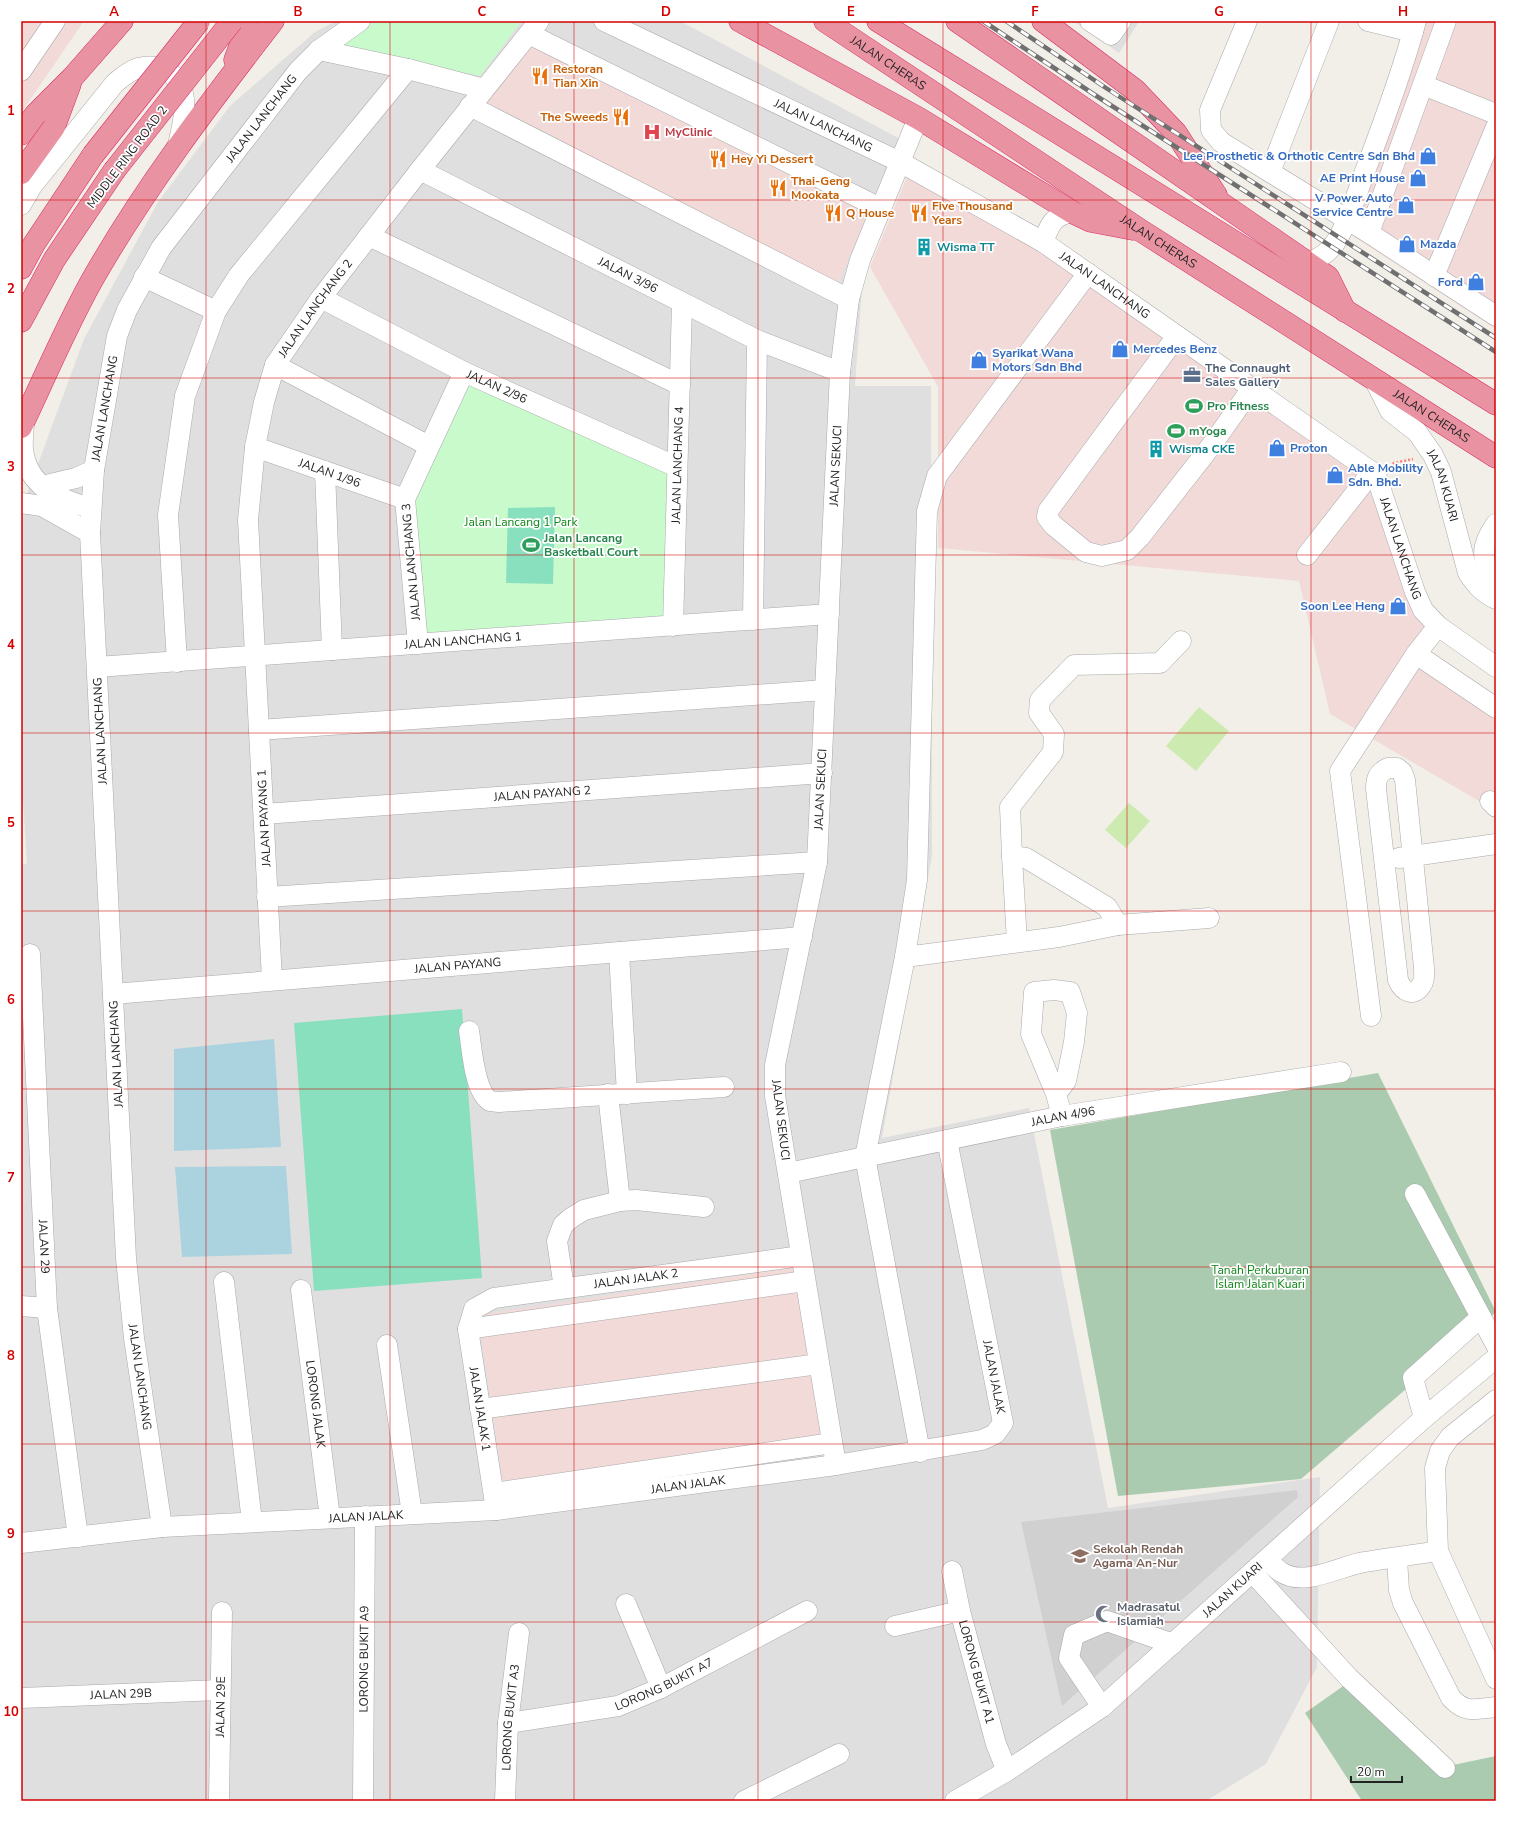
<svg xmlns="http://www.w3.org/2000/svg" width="1517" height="1822" viewBox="0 0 1517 1822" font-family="'Nunito Sans',sans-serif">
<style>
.residential{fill:#e0dfdf}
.commercial{fill:#f2dad9}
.religious{fill:#d0d0d0}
.grass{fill:#cdebb0}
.cemetery{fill:#aacbaf}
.park{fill:#c8facc}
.pitch{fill:#88e0be}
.water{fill:#aad3df}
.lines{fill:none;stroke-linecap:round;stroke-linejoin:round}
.minor-casing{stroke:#a9a9a9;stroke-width:21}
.highway-casing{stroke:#dc2a67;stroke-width:23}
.path{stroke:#fa8072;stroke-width:2.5;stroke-dasharray:2 2;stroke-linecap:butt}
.minor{stroke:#fff;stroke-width:20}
.highway{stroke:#e892a2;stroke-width:22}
.rail-casing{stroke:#707070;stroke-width:4.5}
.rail{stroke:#fff;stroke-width:3;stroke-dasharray:9;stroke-linecap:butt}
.highway-bridge-casing{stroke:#dc2a67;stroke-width:23;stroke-linecap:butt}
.highway-bridge{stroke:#e892a2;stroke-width:22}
.grid{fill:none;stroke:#d40000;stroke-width:1;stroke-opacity:0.55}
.labels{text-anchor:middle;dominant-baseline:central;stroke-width:3.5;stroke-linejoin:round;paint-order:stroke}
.street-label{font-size:12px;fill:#222;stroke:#fff}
.food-label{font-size:12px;font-weight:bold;fill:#c56008;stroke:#fff;text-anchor:start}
.health-label{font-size:12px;font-weight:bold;fill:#be3a42;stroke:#fff;text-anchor:start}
.shop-label{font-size:12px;font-weight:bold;fill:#366cbe;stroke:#fff;text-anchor:end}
.culture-label{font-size:12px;font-weight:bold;fill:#0d838f;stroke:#fff;text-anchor:start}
.service-label{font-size:12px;font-weight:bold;fill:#4e5e75;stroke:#fff;text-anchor:start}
.leisure-label{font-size:12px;font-weight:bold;fill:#27864d;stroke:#fff;text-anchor:start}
.park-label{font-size:12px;fill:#0c8416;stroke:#fff}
.education-label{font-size:12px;font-weight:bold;fill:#785e54;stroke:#fff;text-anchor:start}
.worship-label{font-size:12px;font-weight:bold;fill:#5b616d;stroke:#fff;text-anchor:start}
.neatline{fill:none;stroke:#d40000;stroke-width:1.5}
.grid-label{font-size:13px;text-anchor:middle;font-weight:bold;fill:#d40000}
</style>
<rect width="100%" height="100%" fill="#f2efe9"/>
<g class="residential">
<polygon points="336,21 680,21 915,147 863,273 855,386 931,386 932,855 882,1138 1029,1108 1108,1508 1320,1477 1317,1667 1266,1764 1206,1801 21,1801 21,864 27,864 21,771 21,510 84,339 158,202 230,106 315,32"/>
<polygon points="1073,21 1137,21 1138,23 1119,53"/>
</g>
<g class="commercial">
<polygon points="21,21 84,21 21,113"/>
<polygon points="1415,21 1496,21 1496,329 1350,234"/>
<polygon points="531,43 869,211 837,286 480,106"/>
<polygon points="908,174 1036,245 1371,482 1437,634 1426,648 1496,696 1496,811 1330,714 1299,581 938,548 938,387 870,267"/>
<polygon points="797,1267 824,1451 505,1498 478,1315"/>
</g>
<polygon class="religious" points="1297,1490 1298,1497 1062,1706 1021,1522"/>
<g class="grass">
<polygon points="1199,707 1229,731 1196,771 1166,746"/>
<polygon points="1129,803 1150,821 1126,848 1105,830"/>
</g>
<g class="cemetery">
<polygon points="1378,1073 1496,1312 1301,1479 1118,1496 1050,1130"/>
<polygon points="1356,1677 1453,1765 1496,1756 1496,1801 1362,1801 1305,1713"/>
</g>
<g class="park">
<polygon points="378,21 522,21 480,76 340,46 359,28"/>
<polygon points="464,372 677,467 673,626 418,644 405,499"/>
</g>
<g class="pitch">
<polygon points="555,507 553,584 506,583 508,508"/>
<polygon points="462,1009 482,1278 314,1291 294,1023"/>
</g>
<g class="water">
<polygon points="274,1039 281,1147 174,1151 174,1049"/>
<polygon points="286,1166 292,1254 182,1257 175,1167"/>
</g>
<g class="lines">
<g class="minor-casing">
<g id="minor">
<path id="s1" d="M604,21l296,141 143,80 329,230 5,6 38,114 8,18 15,16 58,41"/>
<polyline points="1090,21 1111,35 1121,21"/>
<polyline points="1247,21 1210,110 1211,130 1221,142 1369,233 1496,316"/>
<polyline points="1368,21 1413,32"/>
<polyline points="529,34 880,208"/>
<polyline points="319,50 408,69 484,89"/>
<polyline points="21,71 55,21"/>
<polyline points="1423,85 1496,114"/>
<polyline points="470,106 849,299"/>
<path id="s2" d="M420,170l337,170 83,32"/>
<polyline points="1270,172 1329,21"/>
<path d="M21,205l11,-19 83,-103c7,-6 14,-12 23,-15 25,-6 44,8 46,32 2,17 -4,34 -7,50"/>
<polyline points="1369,233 1446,21"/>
<polyline points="369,236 680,385"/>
<path d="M1043,242c7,-18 10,-26 29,-30"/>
<path d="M1307,263c12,-4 23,-11 30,-23 12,-20 19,-44 27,-66 19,-50 38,-101 52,-153"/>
<polyline points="1434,276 1496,127"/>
<polyline points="144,277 216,311"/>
<path id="s3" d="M321,298l143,74 213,95"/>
<polyline points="1177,336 1048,511 1047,517 1053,525 1086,552 1102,556 1127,550 1140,537 1211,446 1252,388"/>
<polyline points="275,365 429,446"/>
<path id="s4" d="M1374,379l16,32 27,21 16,23 8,17 27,101c8,12 15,20 28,26"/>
<path d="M24,421c0,9 -2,19 -1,28 4,37 35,50 67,59"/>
<path id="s5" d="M255,447l150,52"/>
<polyline points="325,471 332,650"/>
<polyline points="42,486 76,478 94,470"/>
<polyline points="21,503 42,506 90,533"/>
<path d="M1496,524c-16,22 -16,37 0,59"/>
<polyline points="1307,555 1372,472"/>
<polyline points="753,620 757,340"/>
<path id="s6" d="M673,626l9,-322"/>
<polyline points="418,644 405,499 464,372"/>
<polyline points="1416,654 1496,708"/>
<polyline points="177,662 168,515 185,396 216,311 239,275 408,69"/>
<path id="s7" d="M97,667l732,-53"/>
<polyline points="259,730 825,690"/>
<path d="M1388,768h9l5,4 3,8 19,188c0,5 1,12 -2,16 -8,14 -19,8 -24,-4l-22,-191c0,-11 2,-16 12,-21z"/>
<polyline points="1490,801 1496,807"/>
<path id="s8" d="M264,814l558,-41"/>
<polyline points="1012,856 1010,807 1053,752 1054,734 1039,713 1040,700 1074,665 1160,663 1181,641"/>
<polyline points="1399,858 1496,844"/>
<polyline points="267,897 817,862"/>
<polyline points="1017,942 1012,856 1026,858 1107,907 1118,925"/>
<polyline points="619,952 627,1094"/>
<path id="s9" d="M30,954l17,354 31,229"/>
<polyline points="905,957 1059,937 1118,925 1209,918"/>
<path id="s10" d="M272,980l-24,-460 7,-73 9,-45 11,-37 46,-67 99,-128 119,-149"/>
<path id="s11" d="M113,994l689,-57"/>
<polyline points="1371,1016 1340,771 1416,654 1438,626"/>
<path d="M469,1031c3,18 5,60 21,70l9,1 225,-15"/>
<polyline points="608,1094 620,1201"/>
<polyline points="1056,1094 1066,1081 1074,1042 1077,1013 1070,992 1054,990 1034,992 1031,1034 1056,1094 1062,1116"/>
<path id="s12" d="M788,1173l274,-57 279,-44"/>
<polyline points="1415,1194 1496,1345"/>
<polyline points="224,1282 252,1522"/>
<polyline points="564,1288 557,1241 563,1225 571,1218 584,1210 620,1201 636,1200 704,1207"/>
<path id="s13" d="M301,1290l29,228"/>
<polyline points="21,1306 47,1308"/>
<polyline points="468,1329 805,1281"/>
<polyline points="387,1345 412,1514"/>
<polyline points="1496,1400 1450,1437 1440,1451 1435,1468 1438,1551 1496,1679"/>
<polyline points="480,1409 819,1364"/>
<polyline points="1424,1418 1413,1378 1481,1317"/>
<polyline points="920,1452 865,1157 905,957 917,880 927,511 937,476 1088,273"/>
<path id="s14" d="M836,1465l-61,-369v-31l42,-203 23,-490 9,-73 11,-39 58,-142"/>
<polyline points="494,1493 832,1443"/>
<path id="s15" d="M496,1510l-28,-181 6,-20 20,-11 307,-42"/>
<path id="s16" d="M162,1527l-28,-189 -8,-80 -36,-725 4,-63 23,-134 10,-26 34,-62 137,-177 21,-21 41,-29"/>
<path id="s17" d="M21,1543l141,-16 334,-17 340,-45 146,-25 13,-6 8,-11 -56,-283"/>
<path d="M1397,1559l2,31 4,13 48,95c15,16 24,11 45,9"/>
<path d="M1267,1560c5,4 9,9 14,12 24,16 60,-7 84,-10 24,-4 48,-7 73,-11"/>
<path id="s18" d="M952,1571l8,40 36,133 11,27"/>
<polyline points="1253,1573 1349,1678 1445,1768"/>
<polyline points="626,1604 661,1688"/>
<polyline points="895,1626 960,1611"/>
<path id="s19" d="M21,1698l199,-8"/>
<polyline points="1102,1707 1069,1658 1074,1635 1107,1621 1173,1644"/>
<path id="s20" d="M508,1723l110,-17 43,-18 146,-77"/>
<path id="s21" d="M219,1801l3,-189"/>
<path id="s22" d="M363,1801l2,-285"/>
<path id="s23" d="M505,1801l3,-78 11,-90"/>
<polyline points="744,1801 839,1754"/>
<path id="s24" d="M955,1801l52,-30 95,-64 322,-289 72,-60"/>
</g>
</g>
<g class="highway-casing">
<g id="highway">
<polyline points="740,21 918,118 1072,212 1091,221 1133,229"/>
<path id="s25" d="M825,21l315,209 356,227"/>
<polyline points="878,21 1496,404"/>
<polyline points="957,21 1328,277 1345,311"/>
<polyline points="1043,21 1135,90 1176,133 1216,195"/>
<polyline points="235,60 246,30 246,21"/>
<polyline points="21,134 35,115 72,78 122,21"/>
<polyline points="21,173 54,127 70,84"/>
<polyline points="21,268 34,244 93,155"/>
<polyline points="21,321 54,260 114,171"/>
<path d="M21,427c23,-48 44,-98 70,-145 52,-92 117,-177 182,-261"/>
</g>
</g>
<polyline class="path" points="1390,467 1394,463 1413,459"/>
<use href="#minor" class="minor"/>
<use href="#highway" class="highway"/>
<g class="rail-casing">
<g id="rail">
<polyline points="983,21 1098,97 1496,352"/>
<polyline points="1006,21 1106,88 1496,338"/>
</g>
</g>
<use href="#rail" class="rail"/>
<g class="highway-bridge-casing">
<g id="highway-bridge">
<polyline points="93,155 199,21"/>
<polyline points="114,171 232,21"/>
</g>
</g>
<use href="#highway-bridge" class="highway-bridge"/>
</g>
<path class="grid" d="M206,21v1780M390,21v1780M574,21v1780M758,21v1780M943,21v1780M1127,21v1780M1311,21v1780M21,200h1475M21,378h1475M21,555h1475M21,733h1475M21,911h1475M21,1089h1475M21,1267h1475M21,1444h1475M21,1622h1475"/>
<defs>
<g id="restaurant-bare" transform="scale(1.38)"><path d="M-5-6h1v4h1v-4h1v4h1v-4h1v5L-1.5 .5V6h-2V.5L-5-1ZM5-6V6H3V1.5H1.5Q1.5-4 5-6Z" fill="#e8710a" stroke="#fff" stroke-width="2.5" paint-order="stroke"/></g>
<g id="hospital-bare" transform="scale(1.38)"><path d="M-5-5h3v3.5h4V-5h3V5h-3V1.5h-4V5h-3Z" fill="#e0444e" stroke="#fff" stroke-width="2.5" paint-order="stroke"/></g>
<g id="shop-bare" transform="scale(1.38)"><path d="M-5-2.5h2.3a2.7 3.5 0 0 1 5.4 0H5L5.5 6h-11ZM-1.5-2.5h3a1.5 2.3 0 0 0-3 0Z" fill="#3f7fe0" stroke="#fff" stroke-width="2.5" paint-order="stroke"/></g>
<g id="building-bare" transform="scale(1.38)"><path d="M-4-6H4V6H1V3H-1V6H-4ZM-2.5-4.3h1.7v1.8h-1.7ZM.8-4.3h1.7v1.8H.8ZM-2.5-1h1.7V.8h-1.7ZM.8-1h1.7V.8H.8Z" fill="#0f9aa8" stroke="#fff" stroke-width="2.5" paint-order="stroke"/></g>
<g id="office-bare" transform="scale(1.38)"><path d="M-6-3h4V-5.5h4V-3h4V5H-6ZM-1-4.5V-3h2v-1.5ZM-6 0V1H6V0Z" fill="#5c6f8a" stroke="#fff" stroke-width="2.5" paint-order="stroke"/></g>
<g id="stadium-bare" transform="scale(1.38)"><path d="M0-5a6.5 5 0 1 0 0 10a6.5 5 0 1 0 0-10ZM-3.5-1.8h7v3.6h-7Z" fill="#2e9e5b" stroke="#fff" stroke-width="2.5" paint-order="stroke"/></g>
<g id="school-bare" transform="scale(1.38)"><path d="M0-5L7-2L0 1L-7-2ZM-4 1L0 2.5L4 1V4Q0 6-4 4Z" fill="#8d6e63" stroke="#fff" stroke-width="2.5" paint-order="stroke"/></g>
<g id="mosque-bare" transform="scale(1.38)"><path d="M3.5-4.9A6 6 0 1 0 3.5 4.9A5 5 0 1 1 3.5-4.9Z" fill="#6b7280" stroke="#fff" stroke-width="2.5" paint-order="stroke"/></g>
</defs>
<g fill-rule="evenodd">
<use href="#restaurant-bare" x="540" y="76"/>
<use href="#restaurant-bare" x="621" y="117"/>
<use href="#hospital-bare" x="652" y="132"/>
<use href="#shop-bare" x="1428" y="156"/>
<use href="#restaurant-bare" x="718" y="159"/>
<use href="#shop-bare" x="1418" y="178"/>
<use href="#restaurant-bare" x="778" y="188"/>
<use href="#shop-bare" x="1406" y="205"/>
<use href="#restaurant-bare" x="833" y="213"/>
<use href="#restaurant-bare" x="919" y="213"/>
<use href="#shop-bare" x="1407" y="244"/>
<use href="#building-bare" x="924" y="247"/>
<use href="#shop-bare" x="1476" y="282"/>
<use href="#shop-bare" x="1120" y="349"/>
<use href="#shop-bare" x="979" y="360"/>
<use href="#office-bare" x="1192" y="375"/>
<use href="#stadium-bare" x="1194" y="406"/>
<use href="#stadium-bare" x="1176" y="431"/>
<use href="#shop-bare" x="1277" y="448"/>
<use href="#building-bare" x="1156" y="449"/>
<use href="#shop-bare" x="1335" y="475"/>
<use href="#stadium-bare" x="531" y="545"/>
<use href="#shop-bare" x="1398" y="606"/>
<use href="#school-bare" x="1080" y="1556"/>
<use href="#mosque-bare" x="1104" y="1614"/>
</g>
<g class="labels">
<g class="street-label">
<text stroke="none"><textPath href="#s25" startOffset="76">JALAN CHERAS</textPath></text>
<text stroke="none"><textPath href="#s16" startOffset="1459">JALAN LANCHANG</textPath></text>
<text stroke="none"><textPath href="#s1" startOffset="243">JALAN LANCHANG</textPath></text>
<text transform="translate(127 157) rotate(-53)">MIDDLE RING ROAD 2</text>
<text stroke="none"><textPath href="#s25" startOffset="400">JALAN CHERAS</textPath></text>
<text stroke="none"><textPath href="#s2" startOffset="233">JALAN 3/96</textPath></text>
<text stroke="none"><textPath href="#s1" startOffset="567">JALAN LANCHANG</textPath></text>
<text stroke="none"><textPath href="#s10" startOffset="688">JALAN LANCHANG 2</textPath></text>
<text stroke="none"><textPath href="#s3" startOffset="197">JALAN 2/96</textPath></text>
<text stroke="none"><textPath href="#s16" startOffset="1123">JALAN LANCHANG</textPath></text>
<text stroke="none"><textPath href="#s25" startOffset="724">JALAN CHERAS</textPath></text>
<text stroke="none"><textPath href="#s6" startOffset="161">JALAN LANCHANG 4</textPath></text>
<text stroke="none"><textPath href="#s14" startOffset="1009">JALAN SEKUCI</textPath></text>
<text stroke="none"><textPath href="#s5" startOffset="79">JALAN 1/96</textPath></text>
<text stroke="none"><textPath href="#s4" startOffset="130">JALAN KUARI</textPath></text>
<text stroke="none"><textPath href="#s1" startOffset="975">JALAN LANCHANG</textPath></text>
<text transform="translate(411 562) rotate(-95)">JALAN LANCHANG 3</text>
<text stroke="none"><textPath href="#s7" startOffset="367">JALAN LANCHANG 1</textPath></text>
<text transform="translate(100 731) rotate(-93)">JALAN LANCHANG</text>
<text stroke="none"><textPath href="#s14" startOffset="685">JALAN SEKUCI</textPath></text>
<text stroke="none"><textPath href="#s8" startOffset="279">JALAN PAYANG 2</textPath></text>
<text transform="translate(264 818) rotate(-93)">JALAN PAYANG 1</text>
<text stroke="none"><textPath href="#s11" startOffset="346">JALAN PAYANG</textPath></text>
<text transform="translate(116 1054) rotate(-93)">JALAN LANCHANG</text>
<text stroke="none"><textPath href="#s12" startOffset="281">JALAN 4/96</textPath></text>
<text transform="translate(781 1120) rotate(83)">JALAN SEKUCI</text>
<text stroke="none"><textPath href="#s9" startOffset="293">JALAN 29</textPath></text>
<text stroke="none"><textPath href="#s15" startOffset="370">JALAN JALAK 2</textPath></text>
<text transform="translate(140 1377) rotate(82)">JALAN LANCHANG</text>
<text transform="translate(994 1377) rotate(79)">JALAN JALAK</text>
<text stroke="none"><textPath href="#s13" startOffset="115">LORONG JALAK</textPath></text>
<text transform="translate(480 1409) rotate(81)">JALAN JALAK 1</text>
<text stroke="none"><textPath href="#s17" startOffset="670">JALAN JALAK</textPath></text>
<text stroke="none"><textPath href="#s17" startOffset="346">JALAN JALAK</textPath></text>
<text stroke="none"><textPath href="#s24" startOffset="350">JALAN KUARI</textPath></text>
<text stroke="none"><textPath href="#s22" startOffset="142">LORONG BUKIT A9</textPath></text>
<text stroke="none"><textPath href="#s18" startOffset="104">LORONG BUKIT A1</textPath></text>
<text stroke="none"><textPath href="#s20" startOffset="162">LORONG BUKIT A7</textPath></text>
<text stroke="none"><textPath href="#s19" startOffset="100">JALAN 29B</textPath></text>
<text stroke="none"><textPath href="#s21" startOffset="94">JALAN 29E</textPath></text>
<text stroke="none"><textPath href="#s23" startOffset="84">LORONG BUKIT A3</textPath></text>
</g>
<g class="food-label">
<text x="553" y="69">Restoran<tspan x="553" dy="14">Tian Xin</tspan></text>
<text x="608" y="117" text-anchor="end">The Sweeds</text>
<text x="731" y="159">Hey Yi Dessert</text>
<text x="791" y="181">Thai-Geng<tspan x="791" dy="14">Mookata</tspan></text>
<text x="932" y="206">Five Thousand<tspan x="932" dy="14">Years</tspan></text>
<text x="846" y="213">Q House</text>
</g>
<g class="health-label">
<text x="665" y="132">MyClinic</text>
</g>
<g class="shop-label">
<text x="1415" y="156">Lee Prosthetic &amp; Orthotic Centre Sdn Bhd</text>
<text x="1405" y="178">AE Print House</text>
<text x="1393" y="198">V Power Auto<tspan x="1393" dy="14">Service Centre</tspan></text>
<text x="1420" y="244" text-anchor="start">Mazda</text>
<text x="1463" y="282">Ford</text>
<text x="1133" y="349" text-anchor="start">Mercedes Benz</text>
<text x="992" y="353" text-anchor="start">Syarikat Wana<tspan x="992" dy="14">Motors Sdn Bhd</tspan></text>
<text x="1290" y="448" text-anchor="start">Proton</text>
<text x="1348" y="468" text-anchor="start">Able Mobility<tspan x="1348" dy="14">Sdn. Bhd.</tspan></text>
<text x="1385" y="606">Soon Lee Heng</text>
</g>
<g class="culture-label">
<text x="937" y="247">Wisma TT</text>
<text x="1169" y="449">Wisma CKE</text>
</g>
<g class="service-label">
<text x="1205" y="368">The Connaught<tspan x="1205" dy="14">Sales Gallery</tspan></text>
</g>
<g class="leisure-label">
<text x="1207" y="406">Pro Fitness</text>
<text x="1189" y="431">mYoga</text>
<text x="544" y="538">Jalan Lancang<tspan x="544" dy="14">Basketball Court</tspan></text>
</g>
<g class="park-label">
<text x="521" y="522">Jalan Lancang 1 Park</text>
<text x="1260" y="1270">Tanah Perkuburan<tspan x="1260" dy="14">Islam Jalan Kuari</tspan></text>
</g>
<g class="education-label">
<text x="1093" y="1549">Sekolah Rendah<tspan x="1093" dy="14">Agama An-Nur</tspan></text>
</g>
<g class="worship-label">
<text x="1117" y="1607">Madrasatul<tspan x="1117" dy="14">Islamiah</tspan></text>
</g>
</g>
<rect width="1517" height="1822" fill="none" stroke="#ffffff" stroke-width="44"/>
<path d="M1351 1776v6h51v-6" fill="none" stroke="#222222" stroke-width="2"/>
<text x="1357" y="1776" font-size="12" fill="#222222" stroke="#ffffff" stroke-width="3" paint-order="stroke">20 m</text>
<rect x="22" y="22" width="1473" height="1778" class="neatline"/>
<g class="grid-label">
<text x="114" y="16">A</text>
<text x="298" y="16">B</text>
<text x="482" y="16">C</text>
<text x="666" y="16">D</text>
<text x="851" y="16">E</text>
<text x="1035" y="16">F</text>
<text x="1219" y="16">G</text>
<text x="1403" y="16">H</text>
<text x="11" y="115">1</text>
<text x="11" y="293">2</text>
<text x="11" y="471">3</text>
<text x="11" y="649">4</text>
<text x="11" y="827">5</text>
<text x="11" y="1004">6</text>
<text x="11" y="1182">7</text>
<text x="11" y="1360">8</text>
<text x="11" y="1538">9</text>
<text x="11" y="1716">10</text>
</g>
</svg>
